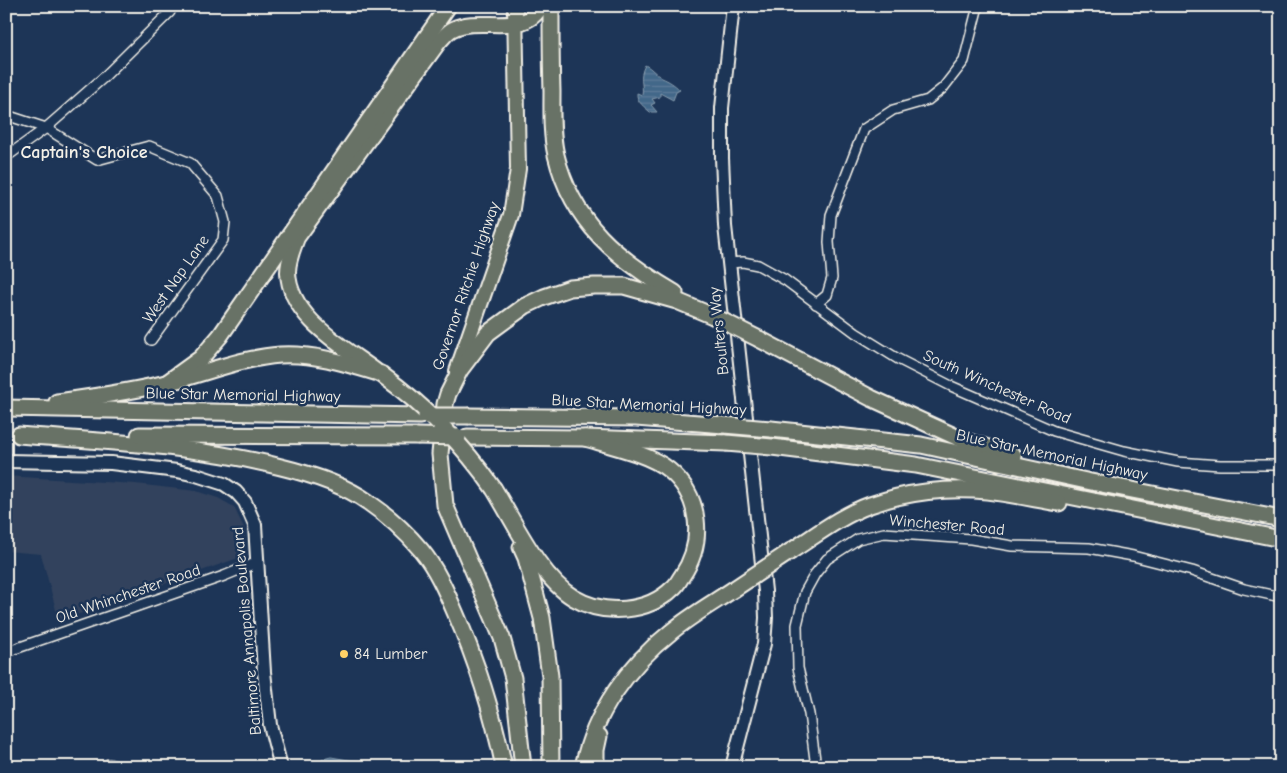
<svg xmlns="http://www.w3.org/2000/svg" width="1287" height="773" viewBox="0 0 1287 773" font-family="'Comic Neue',sans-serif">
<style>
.built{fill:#31425d}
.water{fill:url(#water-rules);stroke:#899eaf}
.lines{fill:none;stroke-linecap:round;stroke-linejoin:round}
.street-casing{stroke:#f4f1e8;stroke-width:12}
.secondary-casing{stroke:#f4f1e8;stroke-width:16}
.primary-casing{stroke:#f4f1e8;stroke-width:18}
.highway-casing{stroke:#f4f1e8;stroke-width:19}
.street{stroke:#1d3557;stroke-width:9}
.secondary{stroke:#1d3557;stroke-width:12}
.primary{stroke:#687266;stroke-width:14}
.highway{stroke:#687266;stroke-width:15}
.highway-bridge-casing{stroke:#f4f1e8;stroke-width:19;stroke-linecap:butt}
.highway-bridge{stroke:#687266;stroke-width:15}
.poi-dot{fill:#ffd166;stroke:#1d3557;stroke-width:2}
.labels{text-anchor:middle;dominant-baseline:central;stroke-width:5;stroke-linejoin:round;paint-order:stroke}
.street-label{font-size:16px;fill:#f4f1e8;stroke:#1d3557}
.poi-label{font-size:16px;fill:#f4f1e8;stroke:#1d3557;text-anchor:start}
.neighbourhood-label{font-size:18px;font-weight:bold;fill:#f4f1e8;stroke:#1d3557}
</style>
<defs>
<pattern id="water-rules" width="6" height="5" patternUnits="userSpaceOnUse" patternTransform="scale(1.25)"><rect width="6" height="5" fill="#426789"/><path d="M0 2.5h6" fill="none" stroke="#5e7d9a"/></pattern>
</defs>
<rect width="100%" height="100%" fill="#1d3557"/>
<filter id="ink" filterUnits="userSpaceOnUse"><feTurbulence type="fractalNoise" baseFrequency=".02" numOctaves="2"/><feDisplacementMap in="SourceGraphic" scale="10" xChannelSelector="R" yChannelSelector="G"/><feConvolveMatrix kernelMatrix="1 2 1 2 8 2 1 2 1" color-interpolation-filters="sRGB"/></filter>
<g filter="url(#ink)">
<polygon class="built" points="6,476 136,484 196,491 218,498 234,507 245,530 244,556 59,621 41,554 6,551"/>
<g class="water">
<path d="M645,65c7,3 11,10 17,13 7,3 12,6 18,12l-4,2 -3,8 -13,-7v4l-8,2 3,4 -4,2 6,7h-7c-5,-5 -14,-10 -13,-19l5,2c2,-12 -4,-16 3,-30z"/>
<polygon points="331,757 378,765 383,767 321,767 321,761 323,759"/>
</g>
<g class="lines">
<g class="street-casing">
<g id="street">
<polyline points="6,115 46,128 97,160 149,146 190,163 218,196 225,222 223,240 151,340"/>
<polyline points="6,157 46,128 103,78 170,12 170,6"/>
<polyline points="729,263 743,262 758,265 785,280 856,333 898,359 951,386 1054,431 1124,451 1178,462 1220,465 1281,465"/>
<polyline points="816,304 827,295 832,278 829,242 831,215 864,129 893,110 928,100 943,88 964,61 978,6"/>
<polyline points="6,652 224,576 258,562"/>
<polyline points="104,767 109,764 119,767"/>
<polyline points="816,767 809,714 798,668 797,625 805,592 815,574 827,559 858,539 884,533 971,539 1012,546 1089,548 1133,556 1192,571 1244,589 1281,597"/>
</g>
</g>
<g class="secondary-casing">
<g id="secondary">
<polyline points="6,461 111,463 177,471 196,475 224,484 236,492 245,502 255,525 264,672 270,725 281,767"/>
<polyline points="732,767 764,644 766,618 765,591 725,226 722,158 722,108 733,6"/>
</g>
</g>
<g class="primary-casing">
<g id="primary">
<path d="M376,371c-32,-24 -87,-54 -88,-99 0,-12 5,-23 9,-34l142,-196c4,-4 9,-11 14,-13 27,-14 72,9 88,-23"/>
<polyline points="457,371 511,215 518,169 515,6"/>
</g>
</g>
<g class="highway-casing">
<g id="highway">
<path d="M551,6c0,28 0,56 1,85 0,21 -1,43 4,64 16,68 63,105 119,138"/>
<polyline points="759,339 871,398 963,440 1014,456"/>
<polyline points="165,384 201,358 220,336 448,6"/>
<path d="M57,402c36,-5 74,-10 109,-19 37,-9 75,-25 114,-28 35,-2 68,9 101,19"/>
<polyline points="6,408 420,416"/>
<polyline points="469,416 636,418 724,425"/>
<polyline points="771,429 921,445 1091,482 1281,519"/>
<path d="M19,435c88,7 176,10 262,32 29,7 62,17 87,35 19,13 38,30 53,48 15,18 25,41 34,62 22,50 38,102 49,155"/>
<polyline points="139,435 417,436"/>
<polyline points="467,437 585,438 726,443"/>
<polyline points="772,447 916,465 1281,539"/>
<path d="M494,489c21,34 46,89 80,109 30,18 74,15 99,-10 4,-3 6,-8 9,-12 23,-34 19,-80 -13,-106 -19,-16 -60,-25 -84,-32"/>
<polyline points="521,547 526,558 542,618 550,676 551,767"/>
<path d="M791,551c25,-16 51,-36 79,-46 36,-13 79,-18 117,-14 24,3 48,8 72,12"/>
<polyline points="523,767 513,678 502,638 445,505 440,454 445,404 448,394 460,370 488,333 525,306 544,297 570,288 594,286 624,286 677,301 713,316"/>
<path d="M583,767c11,-54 45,-101 88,-135 19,-16 42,-29 63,-43"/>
<polyline points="596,767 596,750 599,736"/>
</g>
</g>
<use href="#street" class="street"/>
<use href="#secondary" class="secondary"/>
<use href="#primary" class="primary"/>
<use href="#highway" class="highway"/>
<g class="highway-bridge-casing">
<g id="highway-bridge">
<polyline points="713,316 759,339"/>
<path d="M381,374c44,32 82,70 113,115"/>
<polyline points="426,416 469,416"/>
<polyline points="724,425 771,429"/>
<polyline points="417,436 458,437"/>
<polyline points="726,443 772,447"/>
<polyline points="734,589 791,551"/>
</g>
</g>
<use href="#highway-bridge" class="highway-bridge"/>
</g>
</g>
<circle class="poi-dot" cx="344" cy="654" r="5"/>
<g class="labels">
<g class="street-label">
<text transform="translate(176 279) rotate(-55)">West Nap Lane</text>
<text transform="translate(466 286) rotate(-71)">Governor Ritchie Highway</text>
<text transform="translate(719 331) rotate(-96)">Boulters Way</text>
<text transform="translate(997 387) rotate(24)">South Winchester Road</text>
<text transform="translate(243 395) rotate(1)">Blue Star Memorial Highway</text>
<text transform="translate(649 405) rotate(3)">Blue Star Memorial Highway</text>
<text transform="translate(1052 455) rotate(12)">Blue Star Memorial Highway</text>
<text transform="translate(947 525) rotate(5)">Winchester Road</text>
<text transform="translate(128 594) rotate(-19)">Old Whinchester Road</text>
<text transform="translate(247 631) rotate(-95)">Baltimore Annapolis Boulevard</text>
</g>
<g class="poi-label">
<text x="354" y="654">84 Lumber</text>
</g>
<g class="neighbourhood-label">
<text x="84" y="152">Captain's Choice</text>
</g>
</g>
<rect width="1287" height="773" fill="none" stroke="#1d3557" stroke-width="25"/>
<rect x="12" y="12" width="1262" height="748" fill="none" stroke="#f4f1e8" stroke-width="2" filter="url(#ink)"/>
</svg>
